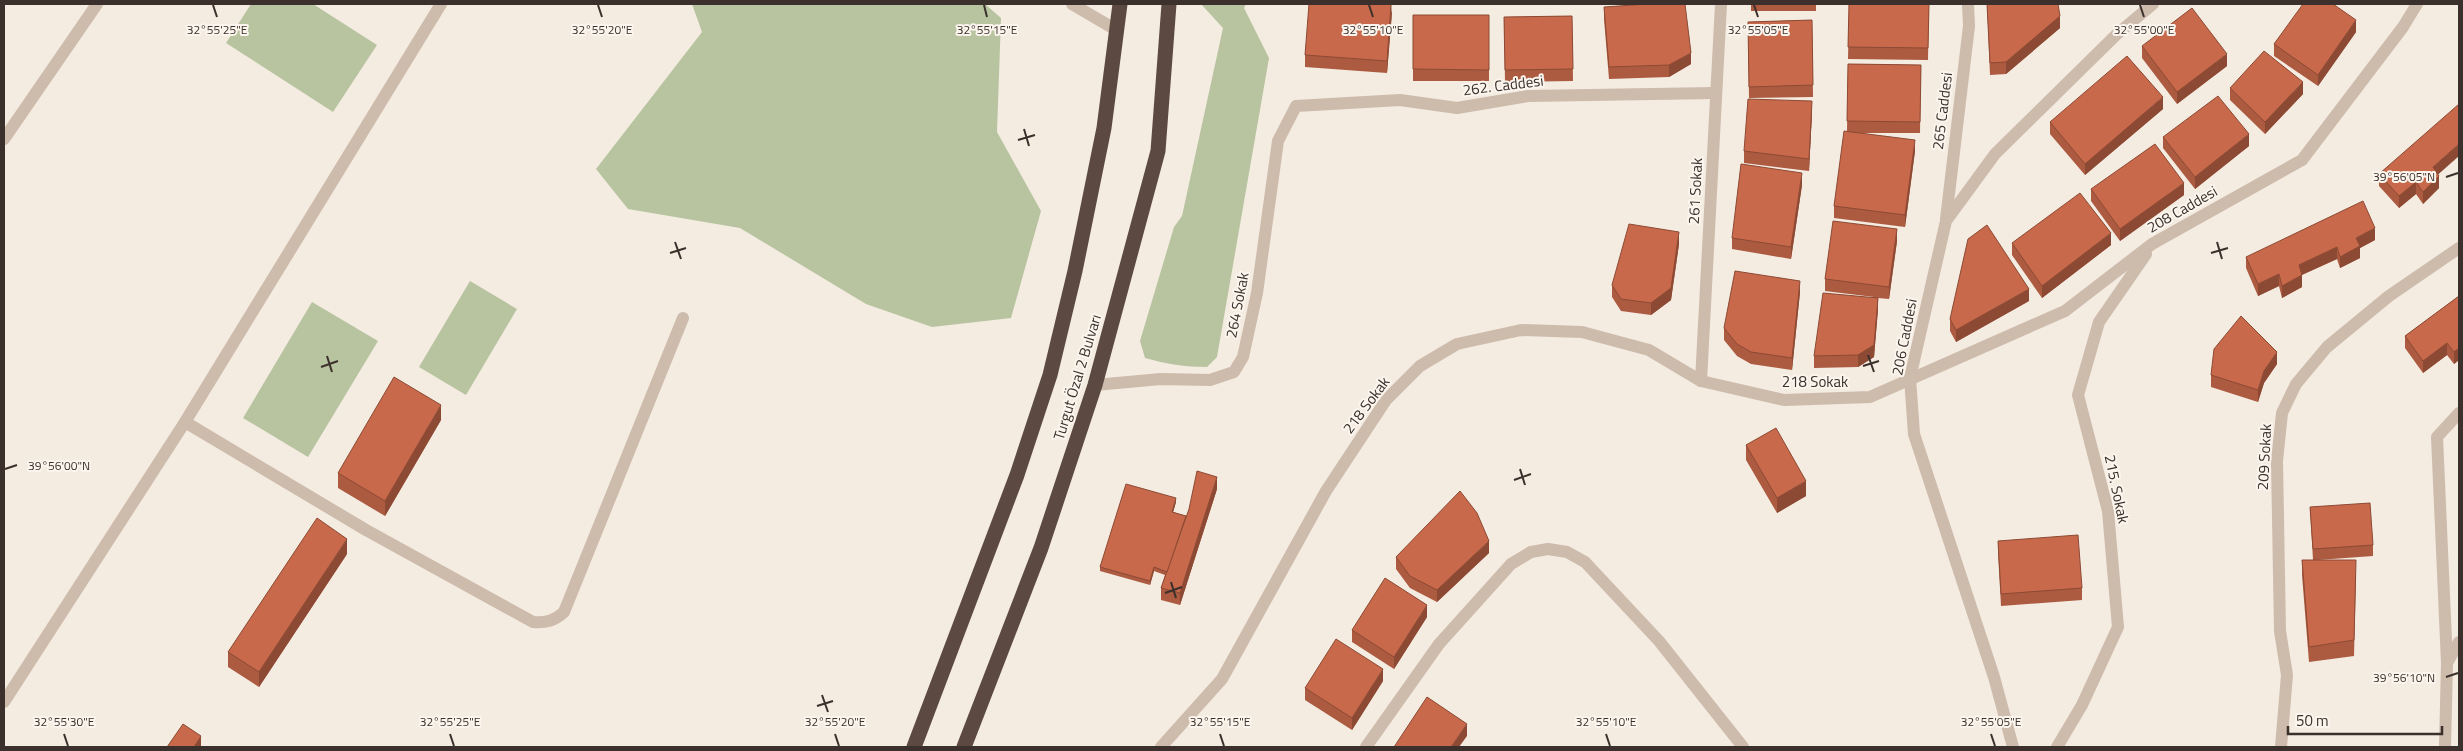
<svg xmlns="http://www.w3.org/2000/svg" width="2463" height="751" viewBox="0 0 2463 751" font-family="'Titillium Web',sans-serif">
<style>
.green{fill:#b8c4a0}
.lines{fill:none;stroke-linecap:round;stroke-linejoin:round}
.minor{stroke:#cdbbac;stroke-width:12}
.highway{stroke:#5c4a42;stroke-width:15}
.wall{fill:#ac5a40}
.shaded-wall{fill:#8c4a34}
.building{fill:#c8694b;stroke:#8c4a34}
.ticks{fill:none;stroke:#3b302b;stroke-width:2}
.labels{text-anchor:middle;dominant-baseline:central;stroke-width:4;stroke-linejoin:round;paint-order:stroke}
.street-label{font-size:15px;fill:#3b302b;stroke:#fbf5ee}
.ticks-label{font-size:12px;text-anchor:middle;fill:#3b302b;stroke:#fbf5ee;stroke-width:4;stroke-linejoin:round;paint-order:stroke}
</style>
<rect width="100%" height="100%" fill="#f4ebe1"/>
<g class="green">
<polygon points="251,4 313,4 377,45 333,112 226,43"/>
<polygon points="692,4 985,4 1001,18 997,132 1041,211 1011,318 932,327 866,304 740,228 628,209 596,169 702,32"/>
<path d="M1201,4h45l-2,4 25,50 -52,299 -10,10c-22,0 -41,-3 -62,-9l-5,-17 34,-114 8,-11 41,-188z"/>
<polygon points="470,281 517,309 466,395 419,367"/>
<polygon points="312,302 378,341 308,457 243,418"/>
</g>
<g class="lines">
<g class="minor">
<polyline points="1072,4 1118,31"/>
<polyline points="4,139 97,4"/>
<polyline points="1946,219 1969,26 1968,4"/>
<polyline points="1701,381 1721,4"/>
<polyline points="1095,385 1161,379 1210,380 1234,372 1243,357 1257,293 1278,141 1296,106 1400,100 1457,108 1528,96 1715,93"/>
<path d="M185,422l181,108 167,92c13,1 21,-1 31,-10l119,-294"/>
<polyline points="2447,663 2459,642"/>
<polyline points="4,702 185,422 441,4"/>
<polyline points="1161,747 1222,679 1326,491 1386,400 1420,366 1457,344 1521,330 1582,332 1649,350 1701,381 1784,400 1870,397 2065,311 2152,244 2302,160 2403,27 2417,4"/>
<polyline points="1366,747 1439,644 1511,564 1531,552 1548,549 1567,552 1585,562 1659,641 1743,747"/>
<polyline points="2013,747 1994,677 1914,434 1910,378 1946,221 1995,154 2116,35 2153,4"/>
<polyline points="2057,747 2082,705 2118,627 2108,511 2078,395 2099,322 2146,254"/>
<polyline points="2281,747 2287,675 2280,631 2277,461 2282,413 2296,384 2327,347 2389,296 2459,248"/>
<polyline points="2445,747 2447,663 2437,437 2459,413"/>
</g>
<g class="highway">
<polyline points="914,747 1017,475 1050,375 1075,271 1104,128 1120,4"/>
<polyline points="964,747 1041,548 1095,385 1158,151 1169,4"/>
</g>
</g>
<g class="wall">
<rect x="1751" y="4" width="65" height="7"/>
<polygon points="1849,4 1929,4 1928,60 1848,59"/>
<polygon points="1987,4 2058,4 2060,28 2006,74 1990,75"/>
<polygon points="1604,7 1691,64 1669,77 1609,79 1604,19"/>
<polygon points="1392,12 1387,73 1305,67 1305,55"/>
<rect x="1413" y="15" width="76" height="66"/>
<polygon points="1572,16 1573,81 1505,82 1504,17"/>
<polygon points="1812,20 1813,97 1749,98 1748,22"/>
<polygon points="2356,32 2318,86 2274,56 2274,44"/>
<polygon points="2142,46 2227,66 2177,104 2142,58"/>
<polygon points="1848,64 1921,65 1920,133 1860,133 1915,151 1905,227 1834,218 1834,206 1847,131"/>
<polygon points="2230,88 2303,94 2265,134 2230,100"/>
<polygon points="2163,109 2085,175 2050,134 2050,122"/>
<polygon points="1812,112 1809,171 1744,163 1744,151"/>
<polygon points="2163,137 2249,146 2195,189 2163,148"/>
<polygon points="2379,174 2438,174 2439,188 2423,204 2416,194 2399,208 2379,186"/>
<polygon points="1802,185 1791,259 1732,249 1732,238"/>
<polygon points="2091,189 2184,195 2120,241 2091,201"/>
<polygon points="2375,240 2360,248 2360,258 2340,268 2337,259 2302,275 2302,287 2282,298 2279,286 2258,296 2246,268 2246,257"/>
<polygon points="1897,241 1889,299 1878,298 1878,309 1874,357 1858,367 1814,368 1814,356 1874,297 1825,291 1825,279"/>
<polygon points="2012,243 2111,245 2042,298 2012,255"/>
<polygon points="1679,244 1671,300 1651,315 1621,311 1612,297 1612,285"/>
<polygon points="1800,292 1792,370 1751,364 1737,356 1724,340 1724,328"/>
<polygon points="2459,296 2459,360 2454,364 2447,355 2423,373 2405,348 2405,336"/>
<polygon points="2029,301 1956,342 1950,331 1950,319"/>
<polygon points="2277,364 2264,383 2258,402 2211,387 2211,375"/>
<polygon points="441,420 385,516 338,488 338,473"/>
<polygon points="1746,445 1806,496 1777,513 1746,460"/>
<polygon points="1217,489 1180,605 1161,600 1161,588 1165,575 1154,571 1150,585 1100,571 1100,567 1176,502 1173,512 1186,516"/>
<polygon points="2310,507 2373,545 2373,556 2318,560 2356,575 2354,656 2309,662 2302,575 2302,560 2313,560"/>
<polygon points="1998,541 2082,588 2082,600 2001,606 1998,552"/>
<polygon points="1489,553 1437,602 1410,588 1396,569 1396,557"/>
<polygon points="347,554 259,687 228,667 228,652"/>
<polygon points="1427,617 1394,669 1352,642 1352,630"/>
<polygon points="1383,681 1352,730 1305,700 1305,688"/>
</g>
<g class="shaded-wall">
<polygon points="1392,4 1392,12 1387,73 1387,61"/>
<polygon points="2060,16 2060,28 2006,74 2006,62"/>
<polygon points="2356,20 2356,32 2318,86 2318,75"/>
<polygon points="1691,53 1691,64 1669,77 1669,65"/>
<polygon points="2227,54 2227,66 2177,104 2177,92"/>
<polygon points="2303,82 2303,94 2265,134 2265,122"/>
<polygon points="2163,97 2163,109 2085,175 2085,164"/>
<polygon points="1812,101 1812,112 1809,171 1809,159"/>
<polygon points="2249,134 2249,146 2195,189 2195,177"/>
<polygon points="1915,140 1915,151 1905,227 1905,215"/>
<polygon points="2459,144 2459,156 2433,179 2433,167"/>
<polygon points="1802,173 1802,185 1791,259 1791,247"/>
<polygon points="2439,176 2439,188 2423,204 2423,192"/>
<polygon points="2416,182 2416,194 2399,208 2399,196"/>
<polygon points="2184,183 2184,195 2120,241 2120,229"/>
<polygon points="2375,228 2375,240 2360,248 2360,258 2340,268 2340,257 2356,238"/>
<polygon points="1897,229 1897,241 1889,299 1889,287"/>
<polygon points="1679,232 1679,244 1671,300 1651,315 1651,303"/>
<polygon points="2111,233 2111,245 2042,298 2042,286"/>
<polygon points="2337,247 2337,259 2299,276 2299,265"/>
<polygon points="2279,274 2279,286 2258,296 2258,284"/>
<polygon points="2302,275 2302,287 2282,298 2282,286"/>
<polygon points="1800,281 1800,292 1792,370 1792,358"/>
<polygon points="2029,289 2029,301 1956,342 1956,330"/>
<polygon points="1878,298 1878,309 1874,357 1858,367 1858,355"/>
<polygon points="2447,343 2447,355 2423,373 2423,361"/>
<polygon points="2459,348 2459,360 2454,364 2454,352"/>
<polygon points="2277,352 2277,364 2264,383 2258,402 2258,390 2264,371"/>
<polygon points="441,405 441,420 385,516 385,501"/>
<polygon points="1217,477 1217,489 1180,605 1180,593"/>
<polygon points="1806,481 1806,496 1777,513 1777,498"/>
<polygon points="1176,498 1176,502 1172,516 1172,512"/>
<polygon points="347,539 347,554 259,687 259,672"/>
<polygon points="1489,541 1489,553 1437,602 1437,590"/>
<polygon points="1154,567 1154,571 1150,585 1150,581"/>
<polygon points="1427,605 1427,617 1394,669 1394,657"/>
<polygon points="1383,669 1383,681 1352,730 1352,718"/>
<polygon points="1467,724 1467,736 1459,747 1451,747"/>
<polygon points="201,736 201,747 194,747"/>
</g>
<g class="building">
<polygon points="1309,4 1391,4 1387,61 1305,55"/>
<polygon points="1647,4 1685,4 1691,53 1669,65 1609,67 1604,7"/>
<polygon points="1849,4 1929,4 1928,48 1848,47"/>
<polygon points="1987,4 2058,4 2060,16 2006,62 1990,63"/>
<polygon points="2303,4 2333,4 2356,20 2318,75 2274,44"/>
<polygon points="2192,8 2227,54 2177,92 2142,46"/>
<polygon points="1413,15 1489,15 1489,70 1413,69"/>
<polygon points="1572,16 1573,69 1505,70 1504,17"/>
<polygon points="1812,20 1813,85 1749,87 1748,22"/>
<polygon points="2264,51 2303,82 2265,122 2230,88"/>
<polygon points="2127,56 2163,97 2085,164 2050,122"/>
<polygon points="1848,64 1921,65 1920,122 1847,121"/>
<polygon points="2218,96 2249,134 2195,177 2163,137"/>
<polygon points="1748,99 1812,101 1809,159 1744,151"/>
<polygon points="2459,104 2459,144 2433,167 2439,176 2423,192 2416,182 2399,196 2379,174"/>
<polygon points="1844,131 1915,140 1905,215 1834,206"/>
<polygon points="2155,144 2184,183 2120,229 2091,189"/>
<polygon points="1741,164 1802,173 1791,247 1732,238"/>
<polygon points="2080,193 2111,233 2042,286 2012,243"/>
<polygon points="2363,201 2375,228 2356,238 2360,246 2340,257 2337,247 2299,265 2302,275 2282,286 2279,274 2258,284 2246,257"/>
<polygon points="1833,221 1897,229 1889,287 1825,279"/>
<polygon points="1629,224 1679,232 1671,288 1651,303 1621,299 1612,285"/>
<polygon points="1987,225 2029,289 1956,330 1950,319 1968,239"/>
<polygon points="1735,271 1800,281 1792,358 1751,352 1737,344 1724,328"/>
<polygon points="1823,293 1878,298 1874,345 1858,355 1814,356"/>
<polygon points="2459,296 2459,348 2454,352 2447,343 2423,361 2405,336"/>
<polygon points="2241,316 2277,352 2264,371 2258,390 2211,375 2214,349"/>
<polygon points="394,377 441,405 385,501 338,473"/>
<polygon points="1776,428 1806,481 1777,498 1746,445"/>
<polygon points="1197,471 1217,477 1180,593 1161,588 1189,509"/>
<polygon points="1126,484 1176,498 1172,512 1186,516 1167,572 1154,567 1150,581 1100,567"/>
<polygon points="1460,491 1477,513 1489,541 1437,590 1410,576 1396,557"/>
<polygon points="2370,503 2373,545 2313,549 2310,507"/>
<polygon points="317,518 347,539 259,672 228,652"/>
<polygon points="2078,535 2082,588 2001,594 1998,541"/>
<polygon points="2302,560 2356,560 2354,640 2309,647"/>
<polygon points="1385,578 1427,605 1394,657 1352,630"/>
<polygon points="1336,639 1383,669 1352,718 1305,688"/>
<polygon points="1427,697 1467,724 1451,747 1394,747"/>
<polygon points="183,724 201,736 194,747 167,747"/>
</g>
<path class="ticks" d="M213,5l4,12M598,5l4,12M984,5l3,12M1369,5l4,12M1754,5l4,12M2140,5l4,12M1024,129l5,17M1018,140l17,-5M2446,177l12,-4M675,242l6,17M2217,242l5,17M670,253l16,-5M2211,253l17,-5M1868,355l6,17M327,356l5,16M1863,366l16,-5M321,367l17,-6M5,469l12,-4M1520,469l5,16M1514,480l17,-6M1171,582l5,16M1165,593l17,-6M2446,677l12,-4M822,695l6,17M817,706l16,-5M64,734l4,12M450,734l4,12M835,734l4,12M1220,734l4,12M1606,734l4,12M1991,734l4,12"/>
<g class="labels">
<g class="street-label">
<text transform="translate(1503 85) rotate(-7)">262. Caddesi</text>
<text transform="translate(1942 111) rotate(-83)">265 Caddesi</text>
<text transform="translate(1695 191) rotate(-87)">261 Sokak</text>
<text transform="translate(2182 209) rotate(-30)">208 Caddesi</text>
<text transform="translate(1237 305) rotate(-79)">264 Sokak</text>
<text transform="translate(1904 337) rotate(-79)">206 Caddesi</text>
<text transform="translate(1077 377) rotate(-73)">Turgut Özal 2 Bulvarı</text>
<text x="1815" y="381">218 Sokak</text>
<text transform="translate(1366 405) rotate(-53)">218 Sokak</text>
<text transform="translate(2264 457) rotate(-87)">209 Sokak</text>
<text transform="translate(2117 489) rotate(78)">215. Sokak</text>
</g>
</g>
<g class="ticks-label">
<text x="217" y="34">32°55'25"E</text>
<text x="602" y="34">32°55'20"E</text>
<text x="987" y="34">32°55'15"E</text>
<text x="1373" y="34">32°55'10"E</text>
<text x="1758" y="34">32°55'05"E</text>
<text x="2144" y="34">32°55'00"E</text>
<text x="2404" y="181">39°56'05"N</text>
<text x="59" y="470">39°56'00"N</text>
<text x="2404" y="682">39°56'10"N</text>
<text x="64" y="726">32°55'30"E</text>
<text x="450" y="726">32°55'25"E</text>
<text x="835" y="726">32°55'20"E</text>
<text x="1220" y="726">32°55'15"E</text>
<text x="1606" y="726">32°55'10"E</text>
<text x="1991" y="726">32°55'05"E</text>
</g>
<rect width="2463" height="751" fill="none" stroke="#3b302b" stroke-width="10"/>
<path d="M2288 726v8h154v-8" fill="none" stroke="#3b302b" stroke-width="2.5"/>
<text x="2296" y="726" font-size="15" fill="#3b302b" stroke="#fbf5ee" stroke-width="4" paint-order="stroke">50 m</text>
</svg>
